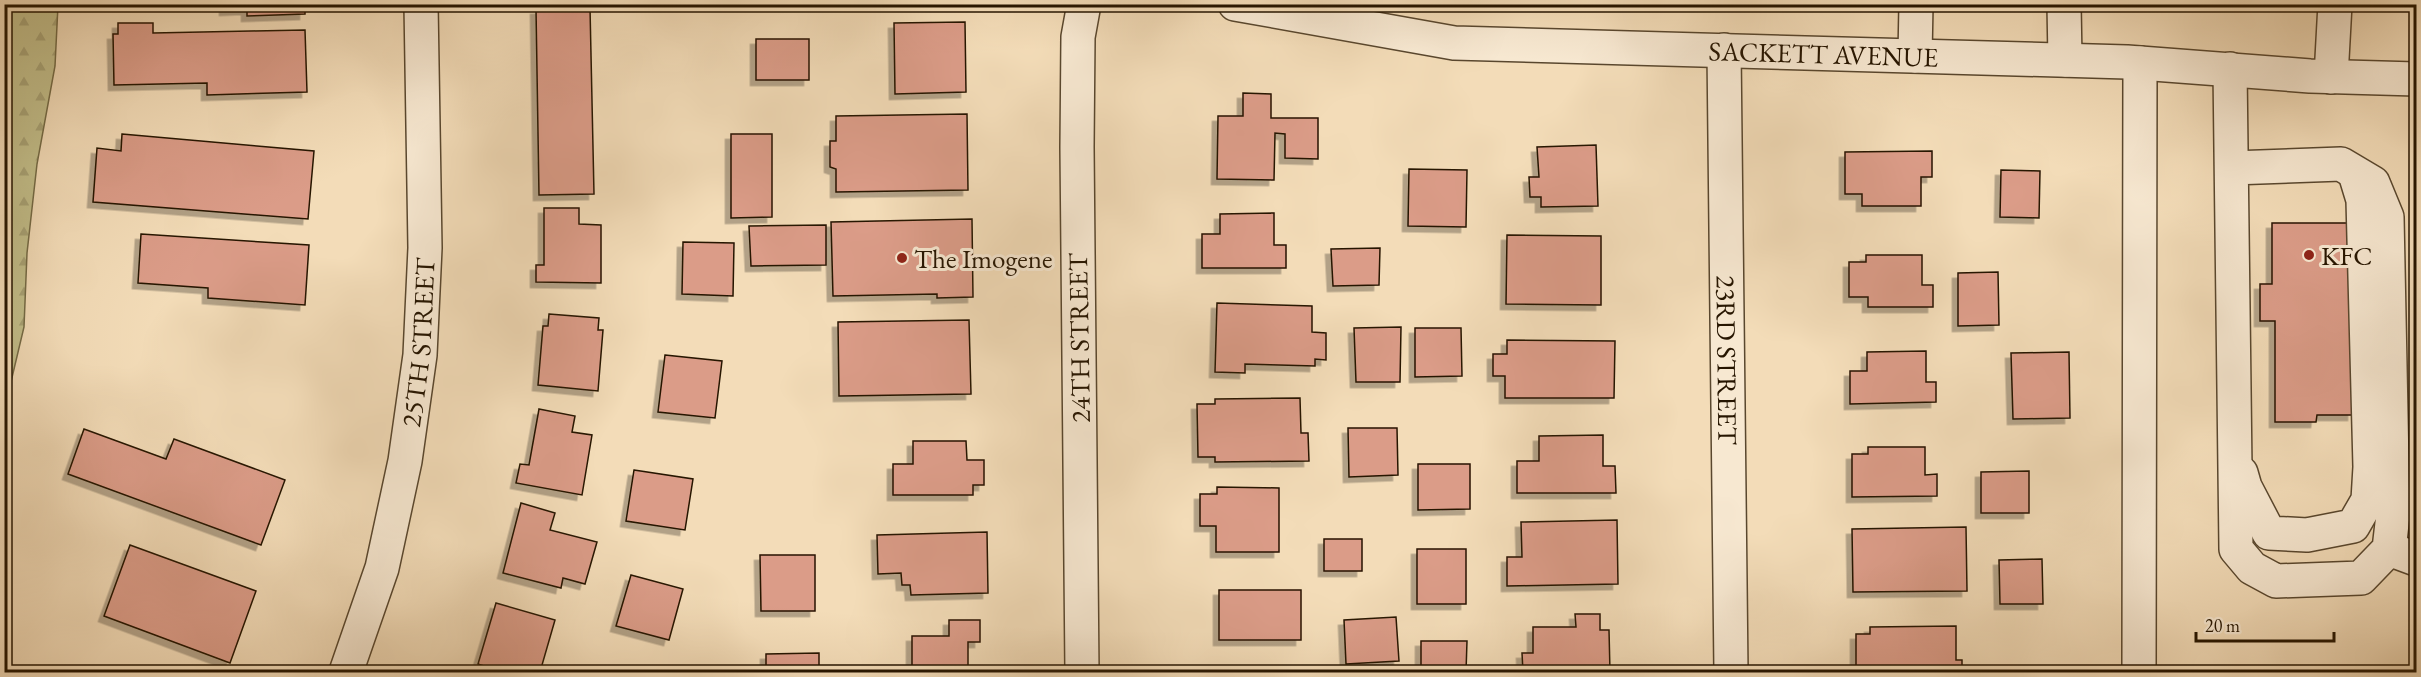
<svg xmlns="http://www.w3.org/2000/svg" width="2421" height="677" viewBox="0 0 2421 677" font-family="'EB Garamond',serif">
<style>
.forest{fill:url(#forest-firs);stroke:#746a45;stroke-width:1.5}
.building{fill:#db9c88;stroke:#261500;stroke-width:1.5;filter:url(#shadow)}
.lines{fill:none;stroke-linecap:round;stroke-linejoin:round}
.minor-casing{stroke:#59472e;stroke-width:36}
.minor{stroke:#f7e8d1;stroke-width:33}
.poi-dot{fill:#8f2418;stroke:#f7e8d1;stroke-width:2}
.labels{text-anchor:middle;dominant-baseline:central;stroke-width:6;stroke-linejoin:round;paint-order:stroke}
.street-label{font-size:27px;fill:#261500;stroke:#f7e8d1}
.poi-label{font-size:27px;fill:#261500;stroke:#f7e8d1;text-anchor:start}
</style>
<defs>
<pattern id="forest-firs" width="22" height="20" patternUnits="userSpaceOnUse" patternTransform="scale(1.5)"><rect width="22" height="20" fill="#c2be8a"/><path d="M5 1l3.5 6h-7zM16 11l3.5 6h-7z" fill="#a7a275"/></pattern>
<filter id="shadow"><feDropShadow dx="-5.5" dy="5.5" stdDeviation="0" flood-color="#0004"/></filter>
</defs>
<rect width="100%" height="100%" fill="#f3dcb8"/>
<filter id="stains"><feTurbulence type="fractalNoise" baseFrequency=".00333" numOctaves="4"/><feColorMatrix values="0 0 0 0 .2 0 0 0 0 .09 0 0 0 0 .02 0 0 0 .5 -.17"/></filter>
<radialGradient id="worn" r=".72"><stop offset=".6" stop-color="#630" stop-opacity="0"/><stop offset="1" stop-color="#630" stop-opacity=".3"/></radialGradient>
<polygon class="forest" points="5,4 58,5 55,66 37,164 27,253 24,327 5,407"/>
<g class="building">
<polygon points="225,4 305,4 305,14 247,16 247,9 225,10"/>
<polygon points="590,8 594,194 539,195 536,9"/>
<polygon points="965,22 966,92 895,94 894,23"/>
<polygon points="118,23 153,23 153,33 305,30 307,92 207,95 207,83 114,85 113,34 118,34"/>
<rect x="756" y="39" width="53" height="41"/>
<polygon points="1243,93 1271,94 1271,118 1318,118 1318,159 1285,158 1285,134 1275,133 1274,180 1217,179 1218,116 1243,116"/>
<polygon points="967,114 968,190 836,192 836,169 830,167 830,141 836,141 836,116"/>
<polygon points="122,134 314,151 308,219 93,202 97,148 121,151"/>
<polygon points="731,134 772,134 772,217 731,218"/>
<polygon points="1596,145 1598,206 1541,207 1541,197 1530,197 1529,177 1539,177 1537,147"/>
<polygon points="1932,151 1932,177 1921,177 1921,206 1862,206 1862,194 1845,194 1845,152"/>
<polygon points="1409,169 1467,170 1466,227 1408,226"/>
<polygon points="2001,170 2040,171 2039,218 2000,217"/>
<polygon points="544,208 579,208 579,224 601,225 601,283 536,282 536,265 544,265"/>
<polygon points="1274,213 1274,245 1286,245 1286,268 1202,268 1202,234 1220,234 1220,214"/>
<polygon points="972,219 973,297 937,298 937,294 833,296 831,222"/>
<polygon points="2272,223 2353,223 2353,415 2317,415 2316,422 2275,422 2275,321 2260,321 2260,284 2272,284"/>
<polygon points="826,225 826,265 751,266 749,226"/>
<polygon points="141,234 309,245 305,305 208,298 208,288 138,283"/>
<polygon points="1507,235 1601,236 1601,305 1506,304"/>
<polygon points="683,242 734,243 733,296 682,294"/>
<polygon points="1380,248 1379,285 1333,286 1331,249"/>
<polygon points="1866,255 1922,255 1922,285 1933,285 1933,307 1868,307 1868,297 1849,297 1849,262 1866,262"/>
<polygon points="1998,272 1999,325 1958,326 1958,273"/>
<polygon points="1217,303 1312,306 1312,332 1326,333 1326,360 1315,359 1315,366 1245,364 1245,373 1215,372"/>
<polygon points="549,314 599,318 598,330 603,330 598,391 538,385 543,326 548,326"/>
<polygon points="969,320 971,394 839,396 838,322"/>
<polygon points="1401,327 1400,382 1356,382 1354,328"/>
<polygon points="1415,328 1461,328 1462,376 1415,377"/>
<polygon points="1507,340 1615,341 1614,398 1505,398 1505,376 1493,376 1493,354 1507,354"/>
<polygon points="1926,351 1926,382 1936,382 1936,402 1850,404 1850,371 1867,371 1867,352"/>
<polygon points="2069,352 2070,418 2013,419 2011,353"/>
<polygon points="665,355 722,361 715,418 658,412"/>
<polygon points="1300,398 1301,433 1308,433 1309,461 1215,462 1215,457 1198,457 1197,404 1215,404 1215,399"/>
<polygon points="539,409 575,416 572,432 592,435 582,495 516,483 520,464 529,465"/>
<polygon points="1348,428 1397,428 1398,475 1349,477"/>
<polygon points="84,429 166,459 174,439 285,480 261,545 68,474"/>
<polygon points="1603,435 1603,466 1615,466 1616,493 1517,493 1517,461 1539,461 1539,436"/>
<polygon points="913,441 966,441 967,460 984,460 984,485 973,485 973,495 893,495 893,464 913,464"/>
<polygon points="1868,447 1925,447 1925,475 1937,474 1937,496 1852,497 1852,454 1868,454"/>
<polygon points="1418,464 1470,464 1470,509 1418,510"/>
<polygon points="634,470 693,479 685,530 626,521"/>
<polygon points="2029,471 2029,513 1981,513 1981,472"/>
<polygon points="1217,487 1279,488 1279,552 1216,552 1216,526 1200,526 1200,494 1217,494"/>
<polygon points="521,503 555,513 550,530 597,542 585,584 563,578 561,588 503,573"/>
<polygon points="1617,520 1618,584 1507,586 1507,557 1522,557 1521,522"/>
<polygon points="1966,527 1967,591 1853,592 1852,529"/>
<polygon points="987,532 988,593 911,595 910,585 902,585 901,573 878,574 877,535"/>
<rect x="1324" y="539" width="38" height="32"/>
<polygon points="130,545 256,591 230,663 104,616"/>
<rect x="1417" y="549" width="49" height="55"/>
<polygon points="760,555 815,555 815,611 761,611"/>
<polygon points="2042,559 2043,604 2000,604 1999,560"/>
<polygon points="631,575 683,589 669,640 616,626"/>
<rect x="1219" y="590" width="82" height="50"/>
<polygon points="496,603 555,620 540,672 482,672 484,666 478,664"/>
<polygon points="1575,614 1600,614 1600,630 1609,630 1610,672 1523,672 1522,653 1533,653 1533,627 1576,627"/>
<polygon points="1396,617 1399,661 1346,664 1344,620"/>
<polygon points="949,620 980,620 980,642 968,642 968,672 912,672 912,636 949,636"/>
<polygon points="1956,626 1956,660 1962,660 1962,672 1856,672 1856,634 1870,634 1870,627"/>
<polygon points="1421,641 1467,641 1466,672 1421,672"/>
<polygon points="819,653 819,672 766,672 766,654"/>
<polygon points="2041,670 2041,672 1998,672 1997,671"/>
</g>
<g class="lines">
<g class="minor-casing">
<g id="minor">
<path id="s1" d="M1235,4l219,39 673,19 183,14 106,3"/>
<polyline points="2064,4 2065,60"/>
<path id="s2" d="M1724,50l7,622"/>
<polyline points="1915,56 1916,4"/>
<polyline points="2230,69 2236,549 2252,568 2276,581 2361,578 2389,549 2393,515 2387,217 2373,183 2341,164 2232,168"/>
<polyline points="2331,77 2335,4"/>
<polyline points="2241,473 2245,487 2269,533 2307,535 2353,526 2368,500 2370,467 2363,200 2356,177"/>
<polyline points="2389,549 2416,559"/>
<path id="s3" d="M346,672l36,-104 23,-107 15,-106 5,-107 -4,-244"/>
<polyline points="1082,672 1077,147 1078,37 1084,4"/>
<polyline points="2139,672 2140,63"/>
</g>
</g>
<use href="#minor" class="minor"/>
</g>
<g class="poi-dot">
<circle cx="2309" cy="255" r="6"/>
<circle cx="902" cy="258" r="6"/>
</g>
<g class="labels">
<g class="street-label">
<text stroke="none"><textPath href="#s1" startOffset="592">SACKETT AVENUE</textPath></text>
<text transform="translate(1079 338) rotate(-91)">24TH STREET</text>
<text stroke="none"><textPath href="#s3" startOffset="339">25TH STREET</textPath></text>
<text stroke="none"><textPath href="#s2" startOffset="310">23RD STREET</textPath></text>
</g>
<g class="poi-label">
<text x="2321" y="255">KFC</text>
<text x="914" y="258">The Imogene</text>
</g>
</g>
<rect width="2421" height="677" fill="none" stroke="#f3dcb8" stroke-width="24"/>
<rect x="6" y="6" width="2409" height="665" fill="none" stroke="#261500" stroke-width="3"/>
<rect x="12" y="12" width="2397" height="653" fill="none" stroke="#261500" stroke-width="1.5"/>
<path d="M2196 632v9h138v-9" fill="none" stroke="#261500" stroke-width="3"/>
<text x="2205" y="632" font-size="18" fill="#261500" stroke="#f7e8d1" stroke-width="4.5" paint-order="stroke">20 m</text>
<rect width="100%" height="100%" filter="url(#stains)"/>
<rect width="100%" height="100%" fill="url(#worn)"/>
</svg>
